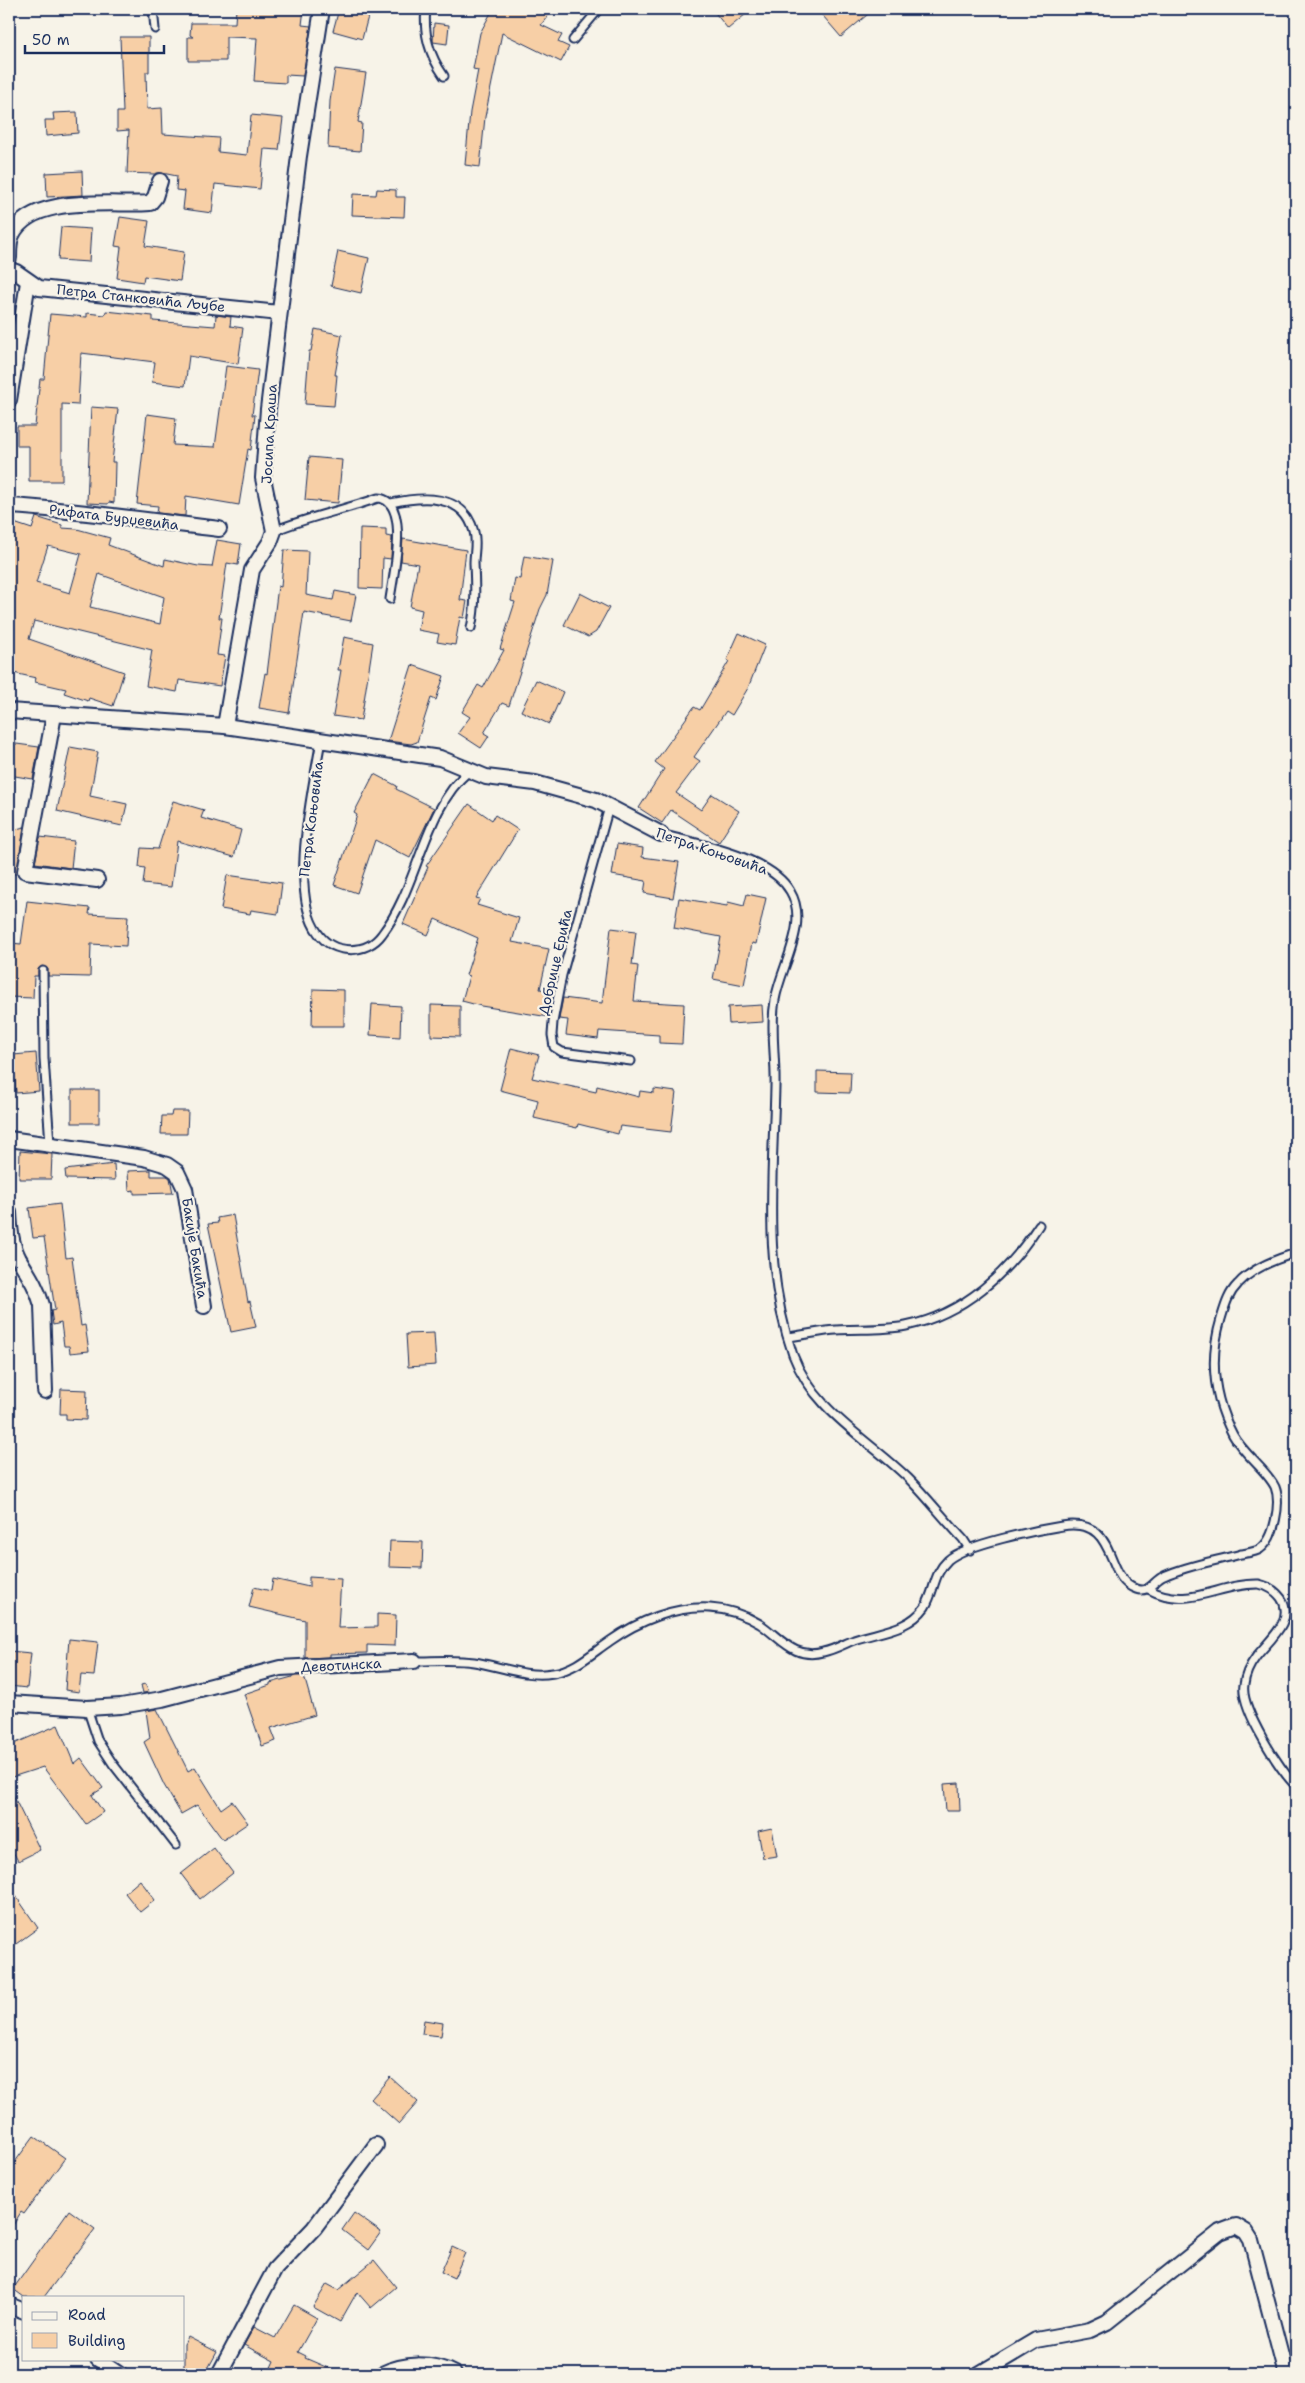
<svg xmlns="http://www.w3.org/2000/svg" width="1305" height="2383" viewBox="0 0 1305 2383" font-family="'Shantell Sans',sans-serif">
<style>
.building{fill:#f7cfa6;stroke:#1b2f5e;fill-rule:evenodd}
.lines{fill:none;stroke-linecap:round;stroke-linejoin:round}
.lane-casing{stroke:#1b2f5e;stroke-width:11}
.street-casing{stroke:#1b2f5e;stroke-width:18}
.lane{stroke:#f7f3e8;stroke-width:7}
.street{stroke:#f7f3e8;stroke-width:14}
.labels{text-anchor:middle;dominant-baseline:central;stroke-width:4.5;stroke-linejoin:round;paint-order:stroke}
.street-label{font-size:14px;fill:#1b2f5e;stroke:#f7f3e8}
</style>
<rect width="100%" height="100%" fill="#f7f3e8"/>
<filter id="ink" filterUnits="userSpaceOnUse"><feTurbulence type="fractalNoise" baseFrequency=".02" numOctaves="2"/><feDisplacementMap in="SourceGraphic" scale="10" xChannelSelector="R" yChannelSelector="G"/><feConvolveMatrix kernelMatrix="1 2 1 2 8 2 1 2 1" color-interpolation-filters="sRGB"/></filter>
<g filter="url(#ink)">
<g class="building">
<polygon points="236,9 304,9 302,25 311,26 303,76 286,75 286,83 254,81 257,38 226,37 226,61 188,61 188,37 193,37 190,35 191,23 235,23"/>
<polygon points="339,9 370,9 362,39 333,31"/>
<polygon points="493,9 553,9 541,25 562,35 558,42 569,47 561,62 502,33 485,117 480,167 465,165 470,112 478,70 473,69 480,33"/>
<polygon points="712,9 752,9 728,29"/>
<polygon points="817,9 874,9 841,37"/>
<polygon points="434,23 449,25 447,44 433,42"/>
<polygon points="120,37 149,37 149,72 146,72 147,109 162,108 163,134 219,138 218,152 247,155 251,115 283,118 279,150 264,149 260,189 215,184 212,213 183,209 185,191 176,190 177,176 162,173 154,174 127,173 129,130 117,131 117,112 123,112"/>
<polygon points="335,69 366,73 358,122 362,123 360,151 328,148 330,101"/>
<polygon points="77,112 78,133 46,136 45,120 54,120 53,113"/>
<polygon points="82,171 83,195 47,197 46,173"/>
<polygon points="377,189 396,190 396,197 405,197 404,217 352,215 353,194 376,195"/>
<polygon points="120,217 149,221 145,246 184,252 180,281 144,276 143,282 117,278 121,247 115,246"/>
<polygon points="61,227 91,229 89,262 58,260"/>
<polygon points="338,251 369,258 361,293 331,286"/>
<polygon points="106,311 153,316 153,321 215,326 216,315 231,317 230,326 243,328 238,364 189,356 185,386 152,382 155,362 81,353 78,405 62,404 62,481 29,481 29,446 17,446 17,426 35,426 40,379 44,379 50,314 87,317 87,313 105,315"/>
<polygon points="315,329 342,335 335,375 337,375 334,406 305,404 309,351 311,351"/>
<polygon points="226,366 258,370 252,415 255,415 251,450 248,449 239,505 186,496 185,516 157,513 158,506 137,504 147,414 176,418 173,445 215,447"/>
<polygon points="91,407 118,409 112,462 115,462 114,503 109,502 108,504 87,503"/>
<polygon points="309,457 342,460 338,503 305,500"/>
<path d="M36,517l26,8v3l15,1 33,9 -2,7 56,21 1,-7 33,7 14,1 5,-27 24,4 -3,21 -11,-2 -8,55h3l-5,37 8,1 -5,30 -41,-6 -2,12 -31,-6 6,-36 -118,-29 -5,18 95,33 -11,34 -24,-8 -1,3 -24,-8 2,-4 -31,-7 1,-4 -27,-6v-141l2,-9 21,7zM48,546l33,8 -11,39 -34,-10zM99,574l65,23 -4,27 -70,-17z"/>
<polygon points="360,528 386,529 386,536 392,537 391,559 383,558 382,589 359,588"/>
<polygon points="403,539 466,550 460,600 467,601 464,618 460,617 455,645 437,642 439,634 418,630 422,610 410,607 418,564 401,561"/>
<polygon points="284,550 308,551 306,595 333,600 335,591 356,595 351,621 304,612 289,713 259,708 265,673 267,674 278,586 281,587"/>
<polygon points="524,556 553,561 547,595 540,609 509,706 502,703 484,733 489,736 481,748 458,733 470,717 462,712 478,685 483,688 504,650 500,649 515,602 511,601 515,578 520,579"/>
<polygon points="580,593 609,608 596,632 588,637 564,625"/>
<polygon points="739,633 765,645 748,688 732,715 726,711 694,757 700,761 676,793 701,810 712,794 739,811 719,842 671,810 662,823 639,808 664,769 655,762 694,707 700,710 729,661 727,660"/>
<polygon points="344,637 373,643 361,720 333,716 341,670 338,670"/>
<polygon points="412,665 444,676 436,700 431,698 417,742 411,744 388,741"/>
<polygon points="536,680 563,692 549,724 521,711"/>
<polygon points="9,743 39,747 33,779 9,775"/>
<polygon points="70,747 98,752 90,796 127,804 122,826 57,811"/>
<polygon points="374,774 397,786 396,789 434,808 410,858 375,840 357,893 334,885 357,815 354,813"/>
<polygon points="173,801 204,810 201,818 241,830 234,857 177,841 171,887 143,884 145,868 139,867 141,848 158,849"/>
<polygon points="469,804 492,820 495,815 518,830 476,898 480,899 477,905 519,918 512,942 549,949 540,989 553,991 549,1017 481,1006 462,1001 469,976 466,975 478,938 435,919 428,935 403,924 428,867 426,866"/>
<polygon points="24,827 17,874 9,874 9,831"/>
<polygon points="40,837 74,841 71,868 35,863"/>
<polygon points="617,844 643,848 642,857 679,862 673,898 644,893 646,881 612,875"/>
<polygon points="227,875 282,883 278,914 251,910 250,914 221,909"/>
<polygon points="747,894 766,898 756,944 752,943 744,985 713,979 721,937 674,928 679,898 727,906 728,902 744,906"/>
<polygon points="27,901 90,908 89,914 128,916 126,946 91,944 90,977 48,976 48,969 42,966 38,969 38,976 34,976 33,998 9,997 11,943 21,944"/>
<polygon points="611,928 636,931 632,965 638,966 634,1001 684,1004 682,1044 659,1043 659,1035 599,1031 598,1039 566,1035 568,1020 559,1019 563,998 602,1003"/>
<polygon points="313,989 344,990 344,1026 312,1026"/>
<polygon points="372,1004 401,1006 400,1037 370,1035"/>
<polygon points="431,1005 460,1006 460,1037 431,1036"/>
<polygon points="762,1005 763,1022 729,1024 728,1007"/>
<polygon points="511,1048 539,1055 532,1078 596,1092 597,1086 639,1097 640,1091 654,1093 654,1089 676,1092 671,1132 620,1126 618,1134 578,1124 577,1128 534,1118 538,1100 500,1090"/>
<polygon points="36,1053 39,1091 16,1093 13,1055"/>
<polygon points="817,1071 851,1072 850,1093 817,1092"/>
<rect x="72" y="1090" width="27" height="33"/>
<polygon points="172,1111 188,1111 187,1134 161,1134 162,1116 171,1116"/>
<polygon points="20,1151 52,1154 51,1179 19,1179"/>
<polygon points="114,1164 115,1180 66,1179 65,1170"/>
<polygon points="151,1170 151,1176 167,1176 170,1178 173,1193 134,1194 134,1190 129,1191 128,1171"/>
<polygon points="60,1204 66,1258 72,1257 81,1326 85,1325 89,1351 70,1353 69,1346 64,1346 61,1323 53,1325 51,1311 55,1310 44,1237 33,1238 29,1208"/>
<polygon points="233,1215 248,1302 250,1301 256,1327 231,1332 208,1224 218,1223 217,1218"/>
<polygon points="434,1333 436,1365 408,1367 406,1334"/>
<polygon points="61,1389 87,1390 86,1420 66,1419 66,1414 60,1414"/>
<polygon points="390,1541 423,1542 422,1568 389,1567"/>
<polygon points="309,1577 341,1579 338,1628 377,1627 377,1614 396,1615 395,1646 367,1645 367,1653 330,1654 330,1657 305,1658 305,1620 249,1607 254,1587 271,1591 273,1579 309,1587"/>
<polygon points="69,1639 98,1642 94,1676 81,1675 79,1692 65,1690"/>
<polygon points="9,1651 31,1653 27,1688 9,1686"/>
<polygon points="296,1676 304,1676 315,1715 271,1728 276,1741 262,1746 244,1694 270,1685 270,1683"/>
<polygon points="145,1684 149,1692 143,1693 141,1685"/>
<polygon points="157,1709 188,1771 195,1767 221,1809 232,1801 248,1823 223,1840 197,1805 181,1814 164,1785 144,1742 150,1738 146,1711"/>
<polygon points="58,1725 74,1764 81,1758 103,1788 92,1795 103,1812 86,1824 43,1767 9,1778 9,1746"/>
<polygon points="959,1783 960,1811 946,1811 944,1784"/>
<polygon points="9,1787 40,1850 18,1861 9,1844"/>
<polygon points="772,1828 777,1856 763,1858 758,1831"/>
<polygon points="214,1848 233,1873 200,1899 181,1874"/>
<polygon points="140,1880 155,1900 140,1912 125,1893"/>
<polygon points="9,1886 38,1928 9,1949"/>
<polygon points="424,2020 443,2023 441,2036 422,2034"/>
<polygon points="390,2077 418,2102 399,2124 371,2099"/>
<polygon points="34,2136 65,2158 24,2214 21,2212 9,2232 9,2170"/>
<polygon points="69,2210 95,2229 44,2297 24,2297 13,2289"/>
<polygon points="354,2213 381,2232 368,2250 342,2230"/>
<polygon points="452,2247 465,2253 454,2278 441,2272"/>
<polygon points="374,2260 396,2287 371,2308 357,2292 340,2322 313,2307 327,2284 338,2290"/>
<polygon points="294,2305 317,2318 298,2352 306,2356 305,2358 342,2374 268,2374 274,2361 244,2345 254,2327 275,2338"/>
<polygon points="188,2337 217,2352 205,2374 193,2374 184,2369 184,2344"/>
</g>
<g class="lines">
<g class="lane-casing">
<g id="lane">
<polyline points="153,9 155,29"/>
<path d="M426,9c-3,25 3,46 18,67"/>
<polyline points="573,40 599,9"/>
<path d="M391,503c32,-7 73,-10 83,29 3,10 0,21 0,31 1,23 2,43 -3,65"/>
<path d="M274,531c33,-14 70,-21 104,-33 33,2 15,79 12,101"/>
<path d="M321,740c-8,48 -33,154 -3,193 15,22 49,22 64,1 37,-48 41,-124 87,-163"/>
<polyline points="609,807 562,975 553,1022 552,1035 554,1047 562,1052 631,1061"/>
<path d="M661,834c36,10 109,22 129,57 20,33 -9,74 -15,109 -5,29 1,58 0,87 -2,90 -13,180 18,268 21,56 74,83 115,123 19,19 36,41 55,61l7,11"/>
<polyline points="43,971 44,1058 50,1144"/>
<path d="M789,1337c12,-2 25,-4 37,-6 27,-3 54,0 80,-5 58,-12 102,-53 133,-101"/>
<path d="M1148,1589c41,22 70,-6 111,-5 9,2 16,6 22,14 15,22 -13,43 -25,59 -6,8 -11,18 -12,28 -4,23 36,85 52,101"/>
<path d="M414,1661c20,0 40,-2 60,1 26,4 52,16 79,11 23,-4 38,-19 57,-32 28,-20 65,-35 100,-33 17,1 35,7 50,16 21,14 34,36 63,28 11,-2 21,-8 31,-12 25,-9 54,-9 71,-33 10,-16 8,-33 23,-47 18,-16 89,-30 114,-34 58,-9 41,52 74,63 13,5 18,-9 28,-13 24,-11 52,-15 77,-22 5,-1 15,-2 19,-5 15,-10 21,-47 15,-62 -8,-17 -31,-32 -42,-52 -19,-36 -24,-76 -12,-116 4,-13 7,-25 17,-35 14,-16 38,-25 58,-31"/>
<polyline points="87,1708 98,1741 113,1764 176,1845"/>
</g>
</g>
<g class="street-casing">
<g id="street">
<path d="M9,258c0,-7 0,-17 3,-23 20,-42 101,-29 138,-32l5,-6 5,-16"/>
<polyline points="9,270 16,272 39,288 279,313"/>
<polyline points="9,400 28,282"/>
<path d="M9,506c70,4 140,15 210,23"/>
<polyline points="9,711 225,726 252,570 270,542 274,531 263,478 268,409 299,156 322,9"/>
<polyline points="54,715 25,871 97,880"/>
<polyline points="225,726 440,758 486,777 535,783 596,800 661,834"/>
<polyline points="9,1139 144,1158 167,1165 177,1172 185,1189 204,1306"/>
<path d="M9,1212c1,17 2,32 10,47 9,15 18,28 23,46l3,86"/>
<polyline points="9,1703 87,1708 121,1706 162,1699 280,1668 414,1661"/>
<polyline points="9,2305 24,2311"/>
<polyline points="98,2359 120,2374"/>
<polyline points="219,2374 275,2269 314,2228 376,2145"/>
<path d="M382,2374c22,-11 49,-12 72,0"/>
<polyline points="979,2374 1036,2340 1090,2330 1107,2322 1220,2232 1236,2226 1246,2232 1251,2240 1286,2374"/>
</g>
</g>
<use href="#lane" class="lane"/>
<use href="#street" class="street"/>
</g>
</g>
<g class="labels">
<g class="street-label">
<text transform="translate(141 298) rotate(6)">Петра Станковића Љубе</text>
<text transform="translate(269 434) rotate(-87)">Јосипа Краша</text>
<text transform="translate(114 517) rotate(7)">Рифата Бурџевића</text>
<text transform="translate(311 819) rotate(-83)">Петра Коњовића</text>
<text transform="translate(712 851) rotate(19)">Петра Коњовића</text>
<text transform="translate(555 962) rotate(-77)">Добрице Ерића</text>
<text transform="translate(195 1248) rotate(81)">Бакије Бакића</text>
<text transform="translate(341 1665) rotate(-3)">Девотинска</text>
</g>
</g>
<rect width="1305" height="2383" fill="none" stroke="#f7f3e8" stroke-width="30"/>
<rect x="15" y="15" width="1275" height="2353" fill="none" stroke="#1b2f5e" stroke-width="2" filter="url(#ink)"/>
<rect x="22" y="2296" width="162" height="65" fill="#f7f3e8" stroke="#9fa5b1"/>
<rect x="32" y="2312" width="25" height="8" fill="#f7f3e8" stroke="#9fa5b1"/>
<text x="68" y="2320" font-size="15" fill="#1b2f5e">Road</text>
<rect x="32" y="2333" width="25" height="15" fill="#f7cfa6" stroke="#9fa5b1"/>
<text x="68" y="2346" font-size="15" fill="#1b2f5e">Building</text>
<path d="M25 45v8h139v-8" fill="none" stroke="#1b2f5e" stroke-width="2.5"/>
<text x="32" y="45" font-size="15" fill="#1b2f5e" stroke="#f7f3e8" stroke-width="4" paint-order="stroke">50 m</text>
</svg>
